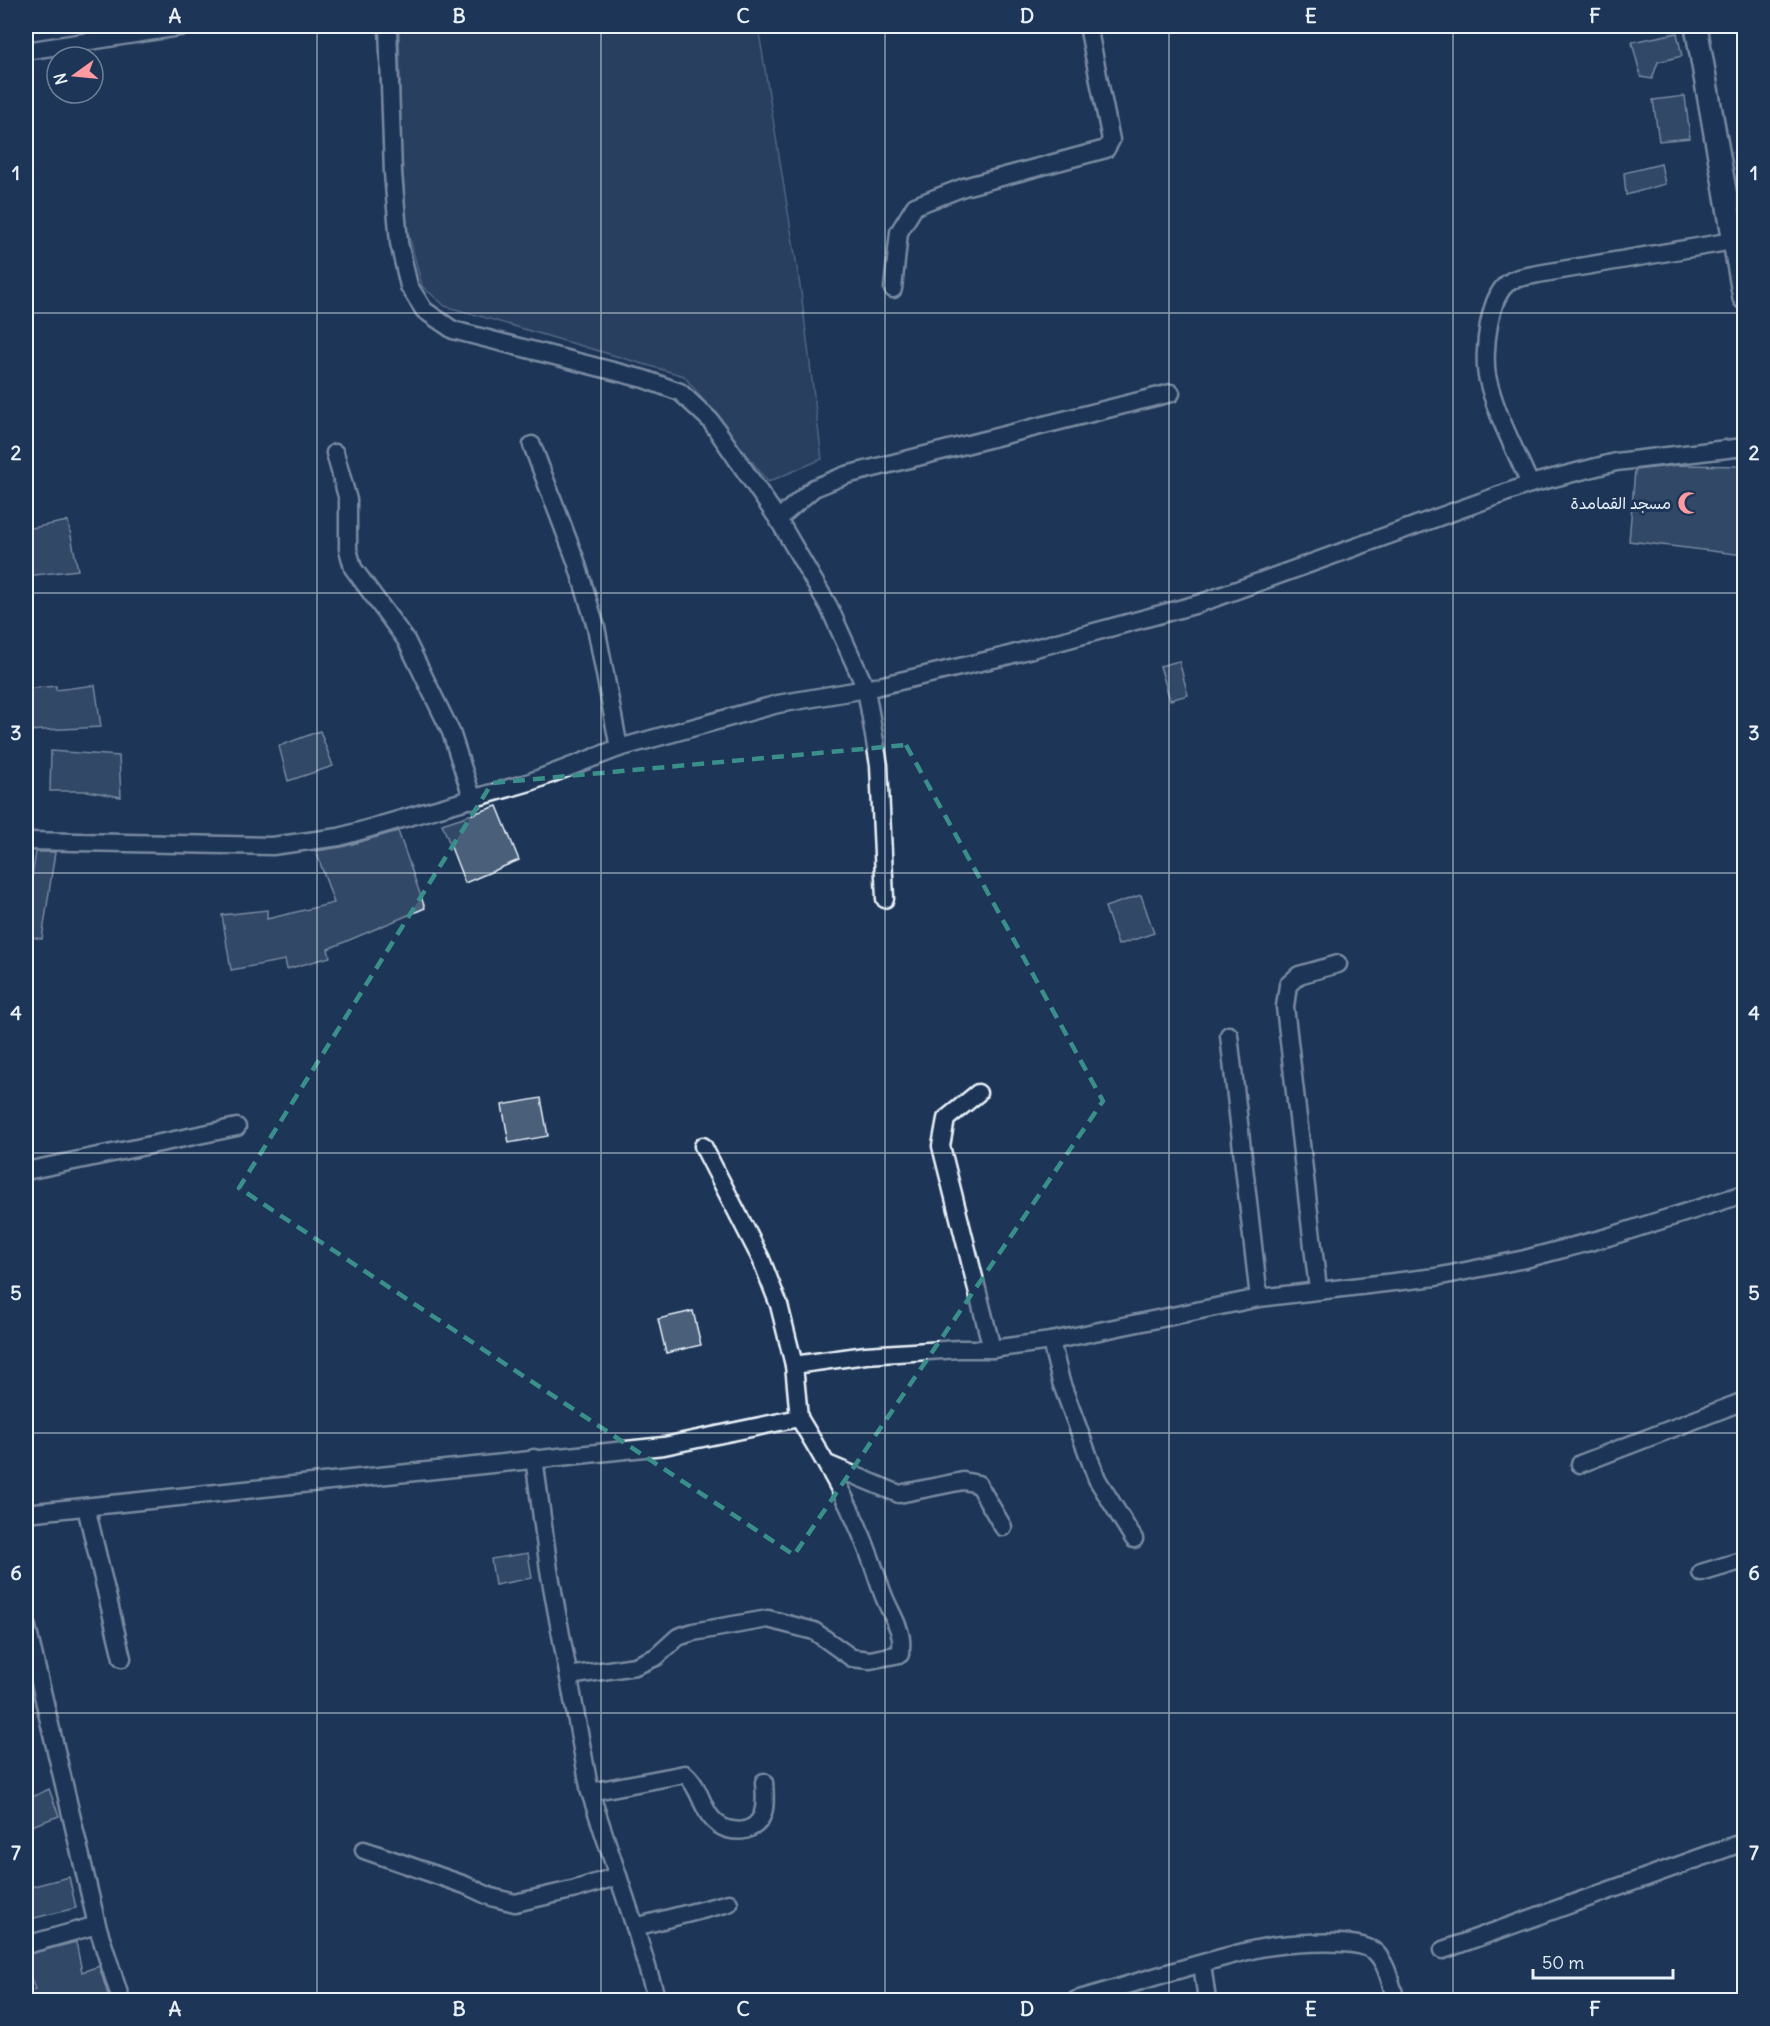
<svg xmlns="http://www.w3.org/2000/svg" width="1770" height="2026" viewBox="0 0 1770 2026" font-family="Delius,'Playpen Sans Arabic',sans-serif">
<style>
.green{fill:#374d6c;stroke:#909fb2;stroke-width:1.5}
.building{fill:#495e7a;stroke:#e8f1f8;stroke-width:1.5}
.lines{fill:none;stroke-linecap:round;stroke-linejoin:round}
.minor-casing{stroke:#e8f1f8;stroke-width:21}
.tertiary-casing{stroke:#e8f1f8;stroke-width:26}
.minor{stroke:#1d3557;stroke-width:16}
.tertiary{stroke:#1d3557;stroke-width:21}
.marked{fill:none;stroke:#3a8f8a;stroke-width:4.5;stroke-dasharray:12 8;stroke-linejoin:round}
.grid{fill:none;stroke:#e8f1f8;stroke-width:1.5;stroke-opacity:0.55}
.labels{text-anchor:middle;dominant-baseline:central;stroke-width:6;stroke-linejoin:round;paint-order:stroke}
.poi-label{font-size:16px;fill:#e8f1f8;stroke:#1d3557;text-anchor:end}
.neatline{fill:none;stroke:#e8f1f8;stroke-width:2}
.grid-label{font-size:20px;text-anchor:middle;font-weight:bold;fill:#e8f1f8}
</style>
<rect width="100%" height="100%" fill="#1d3557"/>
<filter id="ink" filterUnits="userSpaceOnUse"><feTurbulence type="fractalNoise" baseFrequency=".0167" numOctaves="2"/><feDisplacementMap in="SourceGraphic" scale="12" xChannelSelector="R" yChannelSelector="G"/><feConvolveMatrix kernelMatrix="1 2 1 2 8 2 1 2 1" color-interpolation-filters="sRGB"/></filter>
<g filter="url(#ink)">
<polygon class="green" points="423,26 758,26 801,292 822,459 768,482 684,376 445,306 422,286 407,228 401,149 399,29"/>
<g class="building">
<polygon points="1677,33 1682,56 1658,62 1652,79 1641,77 1632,42"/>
<polygon points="1685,96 1690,138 1659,141 1653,100"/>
<polygon points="1661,164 1665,184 1626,195 1624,173"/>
<polygon points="1678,465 1744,466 1744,555 1629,541 1635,470"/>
<polygon points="68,521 78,570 26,576 26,529"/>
<polygon points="1179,661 1188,695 1170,700 1160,666"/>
<polygon points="95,685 101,727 26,731 26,689 56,686 56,690"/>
<polygon points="320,731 333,766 288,781 279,746"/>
<polygon points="51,751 119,756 121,797 88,791 50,791"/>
<polygon points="497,806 519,860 465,883 442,824"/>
<polygon points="398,831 425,908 328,949 330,957 287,969 285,960 231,970 222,915 267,910 267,919 334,903 316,851 342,847"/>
<polygon points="36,852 55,852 42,939 26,936 26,913"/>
<polygon points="1141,895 1154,933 1118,945 1105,907"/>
<polygon points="541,1098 548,1136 509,1143 502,1105"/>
<polygon points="693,1311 701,1345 666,1353 658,1319"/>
<polygon points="528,1553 532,1578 495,1585 491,1559"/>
<polygon points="49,1789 59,1816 26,1828 26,1800"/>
<polygon points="69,1877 76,1908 26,1920 26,1888"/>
<polygon points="76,1942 82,1972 99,1966 110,2001 26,2001 26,1993 35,1989 26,1967 26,1955"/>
</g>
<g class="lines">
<g class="minor-casing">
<g id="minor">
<polyline points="388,26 393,173 399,243 409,286 424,310 453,330 644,379 680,392 710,420 778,519 829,607 866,689 879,765 885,899"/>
<polyline points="26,51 186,26"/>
<polyline points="893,289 899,232 915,206 964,187 1106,149 1111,140 1088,26"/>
<polyline points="532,445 576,561 596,627 619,748"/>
<polyline points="335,453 348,500 348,549 353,568 406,640 451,732 473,800"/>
<path d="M1530,484c-15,-35 -35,-71 -43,-108 -4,-22 1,-83 24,-95 7,-4 19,-5 27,-7l195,-33"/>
<polyline points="778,519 814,488 846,475 1171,393"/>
<polyline points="26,841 272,846 339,837 530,782 619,748 778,704 866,689 1002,657 1198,604 1530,484 1616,462 1744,447"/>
<polyline points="1229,1035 1259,1298"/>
<polyline points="978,1093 946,1119 941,1146 992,1349"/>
<polyline points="703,1146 761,1259 779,1305 794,1365"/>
<polyline points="26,1171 237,1127"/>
<polyline points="1318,1289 1285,1007 1288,985 1299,975 1338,964"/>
<polyline points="1051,1341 1061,1382 1097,1479 1134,1539"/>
<polyline points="534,1458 549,1570 590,1792 635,1927 657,2000"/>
<polyline points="827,1464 899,1494 963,1481 978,1484 1003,1527"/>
<polyline points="1580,1464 1744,1401"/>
<polyline points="86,1507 122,1658"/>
<polyline points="26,1513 664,1446 799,1418 794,1365 866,1355 959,1349 992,1349 1051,1341 1259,1298 1436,1277 1525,1259 1608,1237 1744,1194"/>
<polyline points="1701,1573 1744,1560"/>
<polyline points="26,1623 97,1925 121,2000"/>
<path d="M569,1676l66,-10 21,-9 22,-20 15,-5 75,-13 46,12 38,27 18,2 30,-6c6,-22 -10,-40 -17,-60 -5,-13 -9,-27 -14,-40 -17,-47 -44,-93 -70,-136"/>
<path d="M590,1792l95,-18c19,16 16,46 42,55 8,2 16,3 23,-1 18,-8 15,-30 14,-46"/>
<polyline points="364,1850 465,1885 491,1897 515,1903 576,1889 618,1876"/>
<polyline points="635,1927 729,1903"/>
<polyline points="26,1945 97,1925"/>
<polyline points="1443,1950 1744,1842"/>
<polyline points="1202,1964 1207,2000"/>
<path d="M1076,2000c57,-16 114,-35 172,-49 25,-7 105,-15 126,0 13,11 17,34 22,49"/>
</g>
</g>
<g class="tertiary-casing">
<polyline id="tertiary" points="1696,26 1744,298"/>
</g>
<use href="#minor" class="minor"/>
<use href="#tertiary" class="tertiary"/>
</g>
</g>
<path d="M0 0H1770V2026H0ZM906,745l197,356 -309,454 -555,-367 253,-405z" fill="#1d3557" fill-opacity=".55" fill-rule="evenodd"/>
<path class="marked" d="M906,745l197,356 -309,454 -555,-367 253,-405z"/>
<path class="grid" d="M317,26v1974M601,26v1974M885,26v1974M1169,26v1974M1453,26v1974M26,313h1718M26,593h1718M26,873h1718M26,1153h1718M26,1433h1718M26,1713h1718"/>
<defs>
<g id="mosque-bare" transform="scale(1.8)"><path d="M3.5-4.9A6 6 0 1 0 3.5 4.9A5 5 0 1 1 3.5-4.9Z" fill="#ff9aa2" stroke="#1d3557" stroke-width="2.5" paint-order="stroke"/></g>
</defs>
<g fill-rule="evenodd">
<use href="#mosque-bare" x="1689" y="503"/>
</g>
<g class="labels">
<g class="poi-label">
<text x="1671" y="503">مسجد القمامدة</text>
</g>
</g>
<rect width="1770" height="2026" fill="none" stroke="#1d3557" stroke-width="66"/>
<g transform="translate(75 75) rotate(255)"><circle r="28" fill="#1d3557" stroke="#6e8097" stroke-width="1.5"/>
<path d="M0-4.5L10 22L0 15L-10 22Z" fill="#ff9aa2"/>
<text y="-9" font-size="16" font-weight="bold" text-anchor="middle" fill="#e8f1f8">N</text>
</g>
<path d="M1533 1969v9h140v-9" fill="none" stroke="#e8f1f8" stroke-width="3"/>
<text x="1542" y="1969" font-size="18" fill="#e8f1f8" stroke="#1d3557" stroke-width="4.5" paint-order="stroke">50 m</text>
<rect x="33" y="33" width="1704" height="1960" class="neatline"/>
<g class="grid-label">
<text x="175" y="23">A</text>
<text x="459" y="23">B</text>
<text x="743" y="23">C</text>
<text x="1027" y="23">D</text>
<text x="1311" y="23">E</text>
<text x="1595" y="23">F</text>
<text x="16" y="180">1</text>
<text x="1754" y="180">1</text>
<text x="16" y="460">2</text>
<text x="1754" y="460">2</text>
<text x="16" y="740">3</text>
<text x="1754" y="740">3</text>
<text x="16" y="1020">4</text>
<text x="1754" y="1020">4</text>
<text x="16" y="1300">5</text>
<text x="1754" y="1300">5</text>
<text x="16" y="1580">6</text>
<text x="1754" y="1580">6</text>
<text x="16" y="1860">7</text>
<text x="1754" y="1860">7</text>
<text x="175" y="2016">A</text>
<text x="459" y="2016">B</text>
<text x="743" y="2016">C</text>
<text x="1027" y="2016">D</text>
<text x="1311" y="2016">E</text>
<text x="1595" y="2016">F</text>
</g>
</svg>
